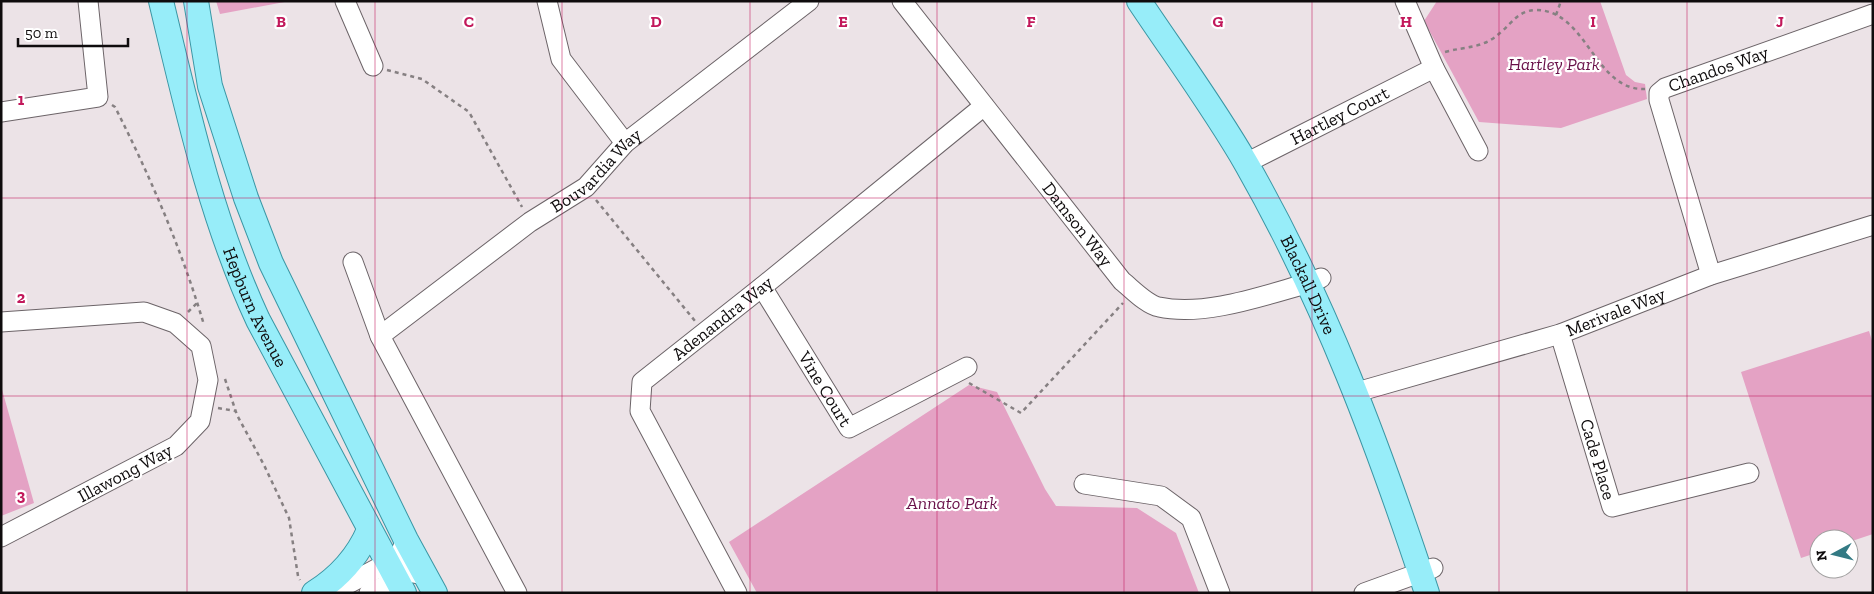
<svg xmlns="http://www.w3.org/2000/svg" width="1874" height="594" viewBox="0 0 1874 594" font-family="'Zilla Slab',serif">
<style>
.green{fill:#e4a2c4}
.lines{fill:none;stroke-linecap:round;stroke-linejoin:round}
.minor-casing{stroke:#6c6468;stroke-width:21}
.major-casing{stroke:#3a96a4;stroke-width:26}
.path{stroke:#868082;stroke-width:2.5;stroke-dasharray:4 4;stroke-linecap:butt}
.minor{stroke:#fff;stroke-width:19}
.major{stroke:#97edf9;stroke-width:24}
.grid{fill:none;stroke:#c2185b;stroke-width:1;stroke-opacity:0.55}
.labels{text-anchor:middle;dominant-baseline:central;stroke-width:4.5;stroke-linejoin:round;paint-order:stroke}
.park-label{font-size:18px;font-style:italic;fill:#691149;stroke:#fff}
.street-label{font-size:18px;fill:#0f0c0d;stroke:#fff}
.grid-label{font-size:16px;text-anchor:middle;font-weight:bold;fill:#c2185b;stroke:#fff;stroke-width:4.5;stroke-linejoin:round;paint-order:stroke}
</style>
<rect width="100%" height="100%" fill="#ece3e7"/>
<g class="green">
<polygon points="216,1 290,1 220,14"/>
<polygon points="1437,1 1600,1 1626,75 1635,82 1645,84 1647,99 1561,128 1479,122 1424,21"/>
<polygon points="1869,331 1873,344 1873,534 1849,542 1849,539 1819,539 1819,552 1801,558 1741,372"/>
<polygon points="969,385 997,392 1045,489 1056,506 1137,508 1176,533 1199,593 757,593 729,542"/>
<polygon points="1,386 34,503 1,516"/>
</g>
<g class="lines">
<g class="minor-casing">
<g id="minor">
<polyline points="345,1 373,66"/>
<polyline points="547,1 561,59 625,143"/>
<path id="s1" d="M902,1l220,280c10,8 25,24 37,26 46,10 106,-12 150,-24l12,-5"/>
<polyline points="1405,1 1434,68 1478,151"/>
<polyline points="1,112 98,97 88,1"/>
<path id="s2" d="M1246,163l188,-95"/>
<polyline points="353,262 380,336"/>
<path id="s3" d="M1711,275l-52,-175v-7l6,-5 208,-74"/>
<path id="s4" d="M762,287l87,141 118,-61"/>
<polyline points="1,322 144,312 175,323 201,346 208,380 200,421 176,446 1,537"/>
<path id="s5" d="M1560,334l52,173 137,-34"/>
<path id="s6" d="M1357,392l203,-58 151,-59 162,-50"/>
<polyline points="1084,484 1161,496 1191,518 1220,593"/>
<polyline points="331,593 380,567 424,575"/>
<polyline points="369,593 386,585 406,540"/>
<path id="s7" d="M517,593l-137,-257 150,-114 56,-35 39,-44 184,-142"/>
<path id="s8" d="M737,593l-97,-182 2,-29 120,-95 222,-181"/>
<polyline points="1364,593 1433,568"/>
</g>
</g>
<g class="major-casing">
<g id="major">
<path id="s9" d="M161,1c26,108 50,218 97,319l146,273"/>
<polyline points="196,1 210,86 246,198 271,263 406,540 435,593"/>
<path id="s10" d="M1139,1c36,54 76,108 108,164 78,137 131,279 180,428"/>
<path d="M314,593c24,-15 44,-37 55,-63"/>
</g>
</g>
<g class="path">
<polyline points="1556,15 1561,1"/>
<path d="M1445,52c22,-6 38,-3 56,-20 12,-10 17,-21 34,-22 52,-1 59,81 110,79"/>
<polyline points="387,70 422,79 469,112 522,207"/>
<path d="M112,105l3,2c35,69 67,143 89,218"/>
<polyline points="596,200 695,321"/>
<polyline points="188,312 197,303"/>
<polyline points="225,379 237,415 264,465 289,518 298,576 300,580"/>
<polyline points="969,383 1021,413 1123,303"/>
<polyline points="218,408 235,411"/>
</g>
<use href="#minor" class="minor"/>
<use href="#major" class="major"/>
</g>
<path class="grid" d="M187,1v592M375,1v592M562,1v592M750,1v592M937,1v592M1124,1v592M1312,1v592M1499,1v592M1687,1v592M1,198h1872M1,396h1872"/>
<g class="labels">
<g class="park-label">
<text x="1554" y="64">Hartley Park</text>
<text x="952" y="503">Annato Park</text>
</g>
<g class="street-label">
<text stroke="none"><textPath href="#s3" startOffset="254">Chandos Way</textPath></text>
<text stroke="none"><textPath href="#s2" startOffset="105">Hartley Court</textPath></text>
<text stroke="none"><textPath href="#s7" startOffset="564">Bouvardia Way</textPath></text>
<text stroke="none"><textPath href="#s1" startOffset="284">Damson Way</textPath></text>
<text stroke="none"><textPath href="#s10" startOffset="331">Blackall Drive</textPath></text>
<text stroke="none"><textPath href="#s9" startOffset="321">Hepburn Avenue</textPath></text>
<text stroke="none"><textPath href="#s6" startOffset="271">Merivale Way</textPath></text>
<text stroke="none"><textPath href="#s8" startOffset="338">Adenandra Way</textPath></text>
<text stroke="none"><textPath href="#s4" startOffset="120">Vine Court</textPath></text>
<text stroke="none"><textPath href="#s5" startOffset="131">Cade Place</textPath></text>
<text transform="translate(125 473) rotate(-28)">Illawong Way</text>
</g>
</g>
<g class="grid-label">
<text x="281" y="27">B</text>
<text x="469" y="27">C</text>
<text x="656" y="27">D</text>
<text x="843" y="27">E</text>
<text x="1031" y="27">F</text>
<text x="1218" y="27">G</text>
<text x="1406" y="27">H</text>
<text x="1593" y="27">I</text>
<text x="1780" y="27">J</text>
<text x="21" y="105">1</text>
<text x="21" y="303">2</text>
<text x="21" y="501">3</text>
</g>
<rect width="1874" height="594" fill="none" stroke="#0f0c0d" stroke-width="5"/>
<g transform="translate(1834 554) rotate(263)"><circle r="24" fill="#ffffff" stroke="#9f9e9e"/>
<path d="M0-4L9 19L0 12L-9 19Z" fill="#337a84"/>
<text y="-8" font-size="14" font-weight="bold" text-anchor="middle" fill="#0f0c0d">N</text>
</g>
<path d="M18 38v8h110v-8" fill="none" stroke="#0f0c0d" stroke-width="2.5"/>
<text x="25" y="38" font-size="15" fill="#0f0c0d" stroke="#ffffff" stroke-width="4" paint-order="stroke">50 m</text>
</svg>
